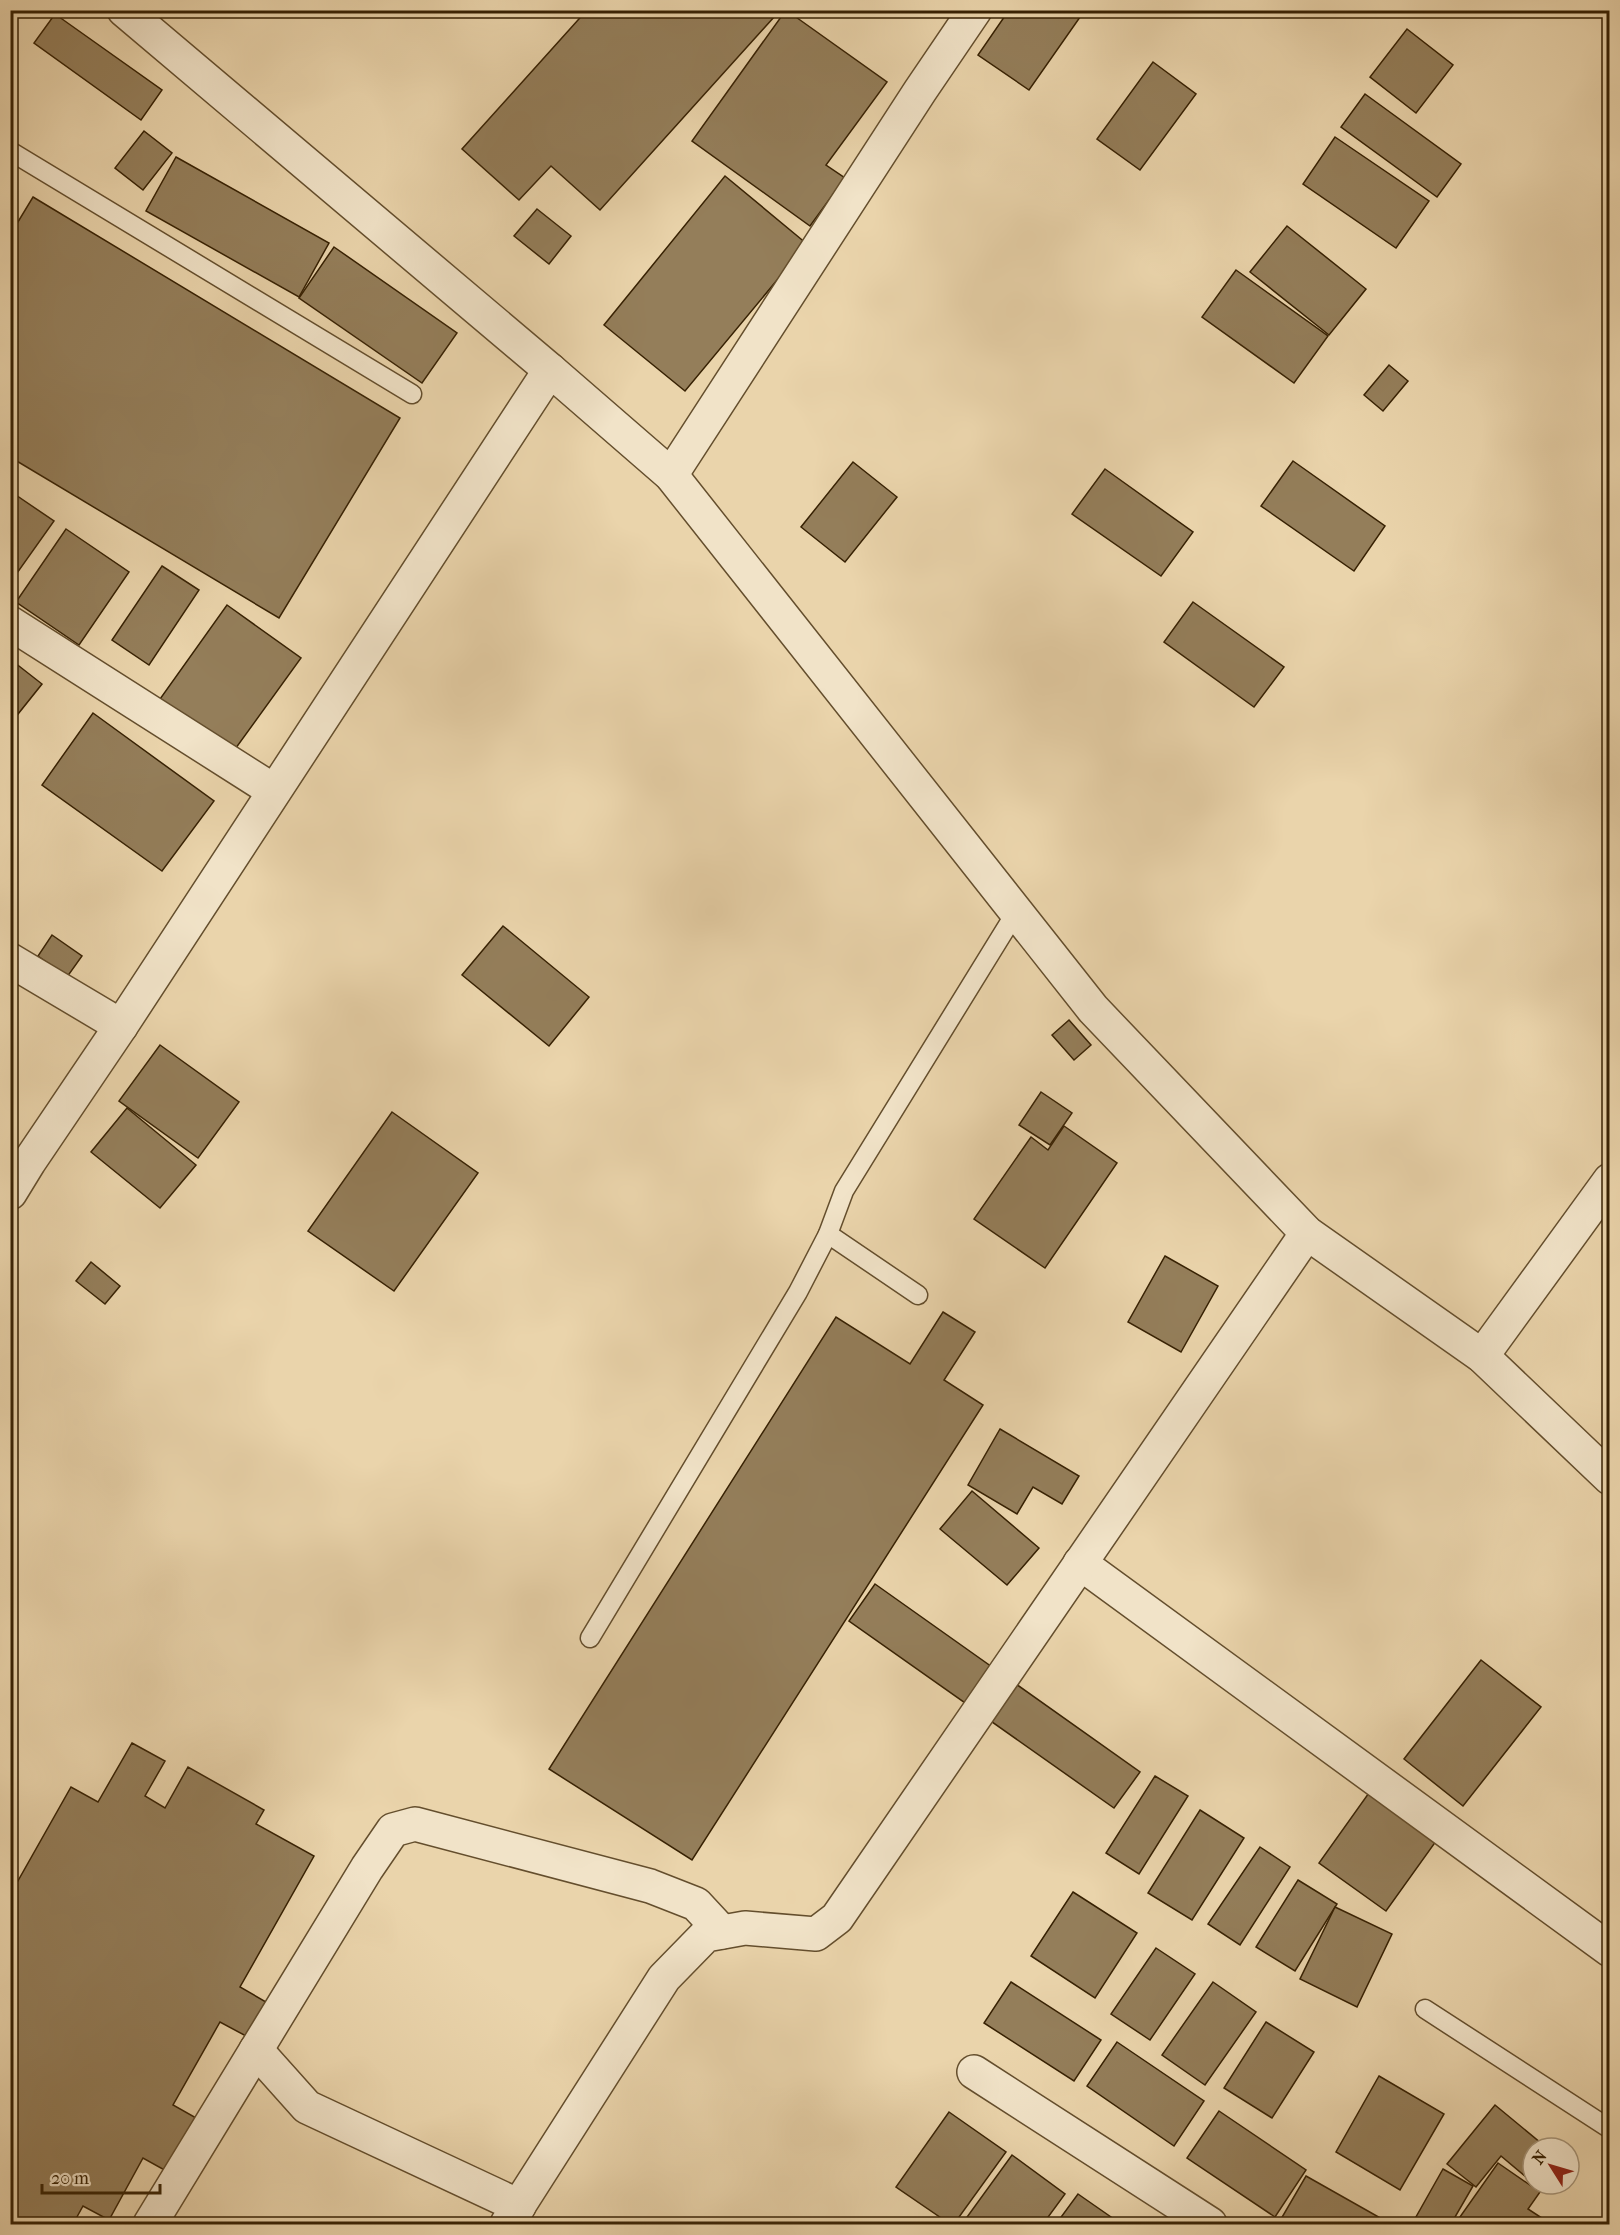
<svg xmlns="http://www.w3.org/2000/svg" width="1620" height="2235" viewBox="0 0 1620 2235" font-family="'IM FELL French Canon',serif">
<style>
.building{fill:#947e5a;stroke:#372103;stroke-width:1.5}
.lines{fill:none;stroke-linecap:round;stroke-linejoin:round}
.lane-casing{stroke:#644e2d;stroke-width:21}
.street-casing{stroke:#644e2d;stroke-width:36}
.lane{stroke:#f1e3c8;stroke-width:18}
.street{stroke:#f1e3c8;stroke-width:33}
</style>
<rect width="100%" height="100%" fill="#ead4ab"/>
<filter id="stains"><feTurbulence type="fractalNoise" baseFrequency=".00333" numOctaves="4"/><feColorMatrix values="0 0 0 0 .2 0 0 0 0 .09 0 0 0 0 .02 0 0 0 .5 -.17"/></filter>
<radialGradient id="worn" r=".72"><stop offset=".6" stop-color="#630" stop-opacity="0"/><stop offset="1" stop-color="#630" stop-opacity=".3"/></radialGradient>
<g class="building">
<polygon points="587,10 769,10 775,16 600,210 551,166 519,200 462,149"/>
<polygon points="786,10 887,82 826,165 845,178 810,226 692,141"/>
<polygon points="1009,10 1085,10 1029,90 978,55"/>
<polygon points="1593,10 1610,10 1610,23"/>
<polygon points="55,14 162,90 141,120 34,43"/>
<polygon points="1407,29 1453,65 1416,113 1370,77"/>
<polygon points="1153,62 1196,94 1140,170 1097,139"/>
<polygon points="1365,94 1461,164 1437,197 1341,127"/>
<polygon points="144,131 172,153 143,190 115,168"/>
<polygon points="1335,137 1429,201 1396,248 1303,184"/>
<polygon points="176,157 329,243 299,297 146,211"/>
<polygon points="725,176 807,244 685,391 604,325"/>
<polygon points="33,197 400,418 279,618 10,457 10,235"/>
<polygon points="537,209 571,236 549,264 514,236"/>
<polygon points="1287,226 1366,289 1329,335 1250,272"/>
<polygon points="334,247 457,333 422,383 299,298"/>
<polygon points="1236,270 1328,336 1294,383 1202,317"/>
<polygon points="1389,365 1408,381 1383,411 1364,395"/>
<polygon points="1293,461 1385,526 1354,571 1261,506"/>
<polygon points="853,462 897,497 845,562 801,527"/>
<polygon points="1105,469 1193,532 1161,576 1072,514"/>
<polygon points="10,491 54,521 10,583"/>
<polygon points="66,529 129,572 79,645 16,602"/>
<polygon points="162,566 199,590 149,665 112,640"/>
<polygon points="1193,602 1284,667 1254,707 1164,642"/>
<polygon points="227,605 301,658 233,752 160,699"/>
<polygon points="10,659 42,684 10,724"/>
<polygon points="93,713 214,801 162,871 42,785"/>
<polygon points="503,926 589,997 549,1046 462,975"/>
<polygon points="52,935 82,956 67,977 38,956"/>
<polygon points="1069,1020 1091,1045 1074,1060 1052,1035"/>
<polygon points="160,1045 239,1102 198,1158 119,1101"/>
<polygon points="1041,1092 1072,1113 1050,1145 1019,1125"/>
<polygon points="127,1108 196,1165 160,1208 91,1152"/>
<polygon points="392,1112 478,1173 394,1291 308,1231"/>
<polygon points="1064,1126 1117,1163 1045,1268 974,1219 1031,1137 1048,1150"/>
<polygon points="1165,1256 1218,1286 1181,1352 1128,1322"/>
<polygon points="91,1262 120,1286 105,1304 76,1281"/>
<polygon points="943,1312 975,1332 944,1380 983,1405 692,1860 549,1769 836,1317 910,1364"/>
<polygon points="1000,1429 1079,1476 1062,1504 1033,1487 1017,1514 968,1485"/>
<polygon points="972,1491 1039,1548 1007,1585 940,1529"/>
<polygon points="875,1584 1140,1772 1114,1808 849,1621"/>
<polygon points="1481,1660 1541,1707 1463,1806 1404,1759"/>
<polygon points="132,1743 165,1761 145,1796 165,1808 188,1767 264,1810 256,1824 314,1856 240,1987 266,2002 246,2036 220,2022 173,2105 198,2119 168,2172 143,2158 109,2220 83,2206 73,2224 10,2224 10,1895 71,1787 98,1802"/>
<polygon points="1155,1776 1188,1796 1139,1874 1106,1853"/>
<polygon points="1371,1790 1439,1837 1386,1911 1319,1863"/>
<polygon points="1200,1810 1244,1838 1192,1920 1148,1893"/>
<polygon points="1260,1847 1290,1867 1240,1945 1208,1924"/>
<polygon points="1298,1880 1337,1904 1295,1971 1256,1947"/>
<polygon points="1073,1892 1137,1933 1095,1998 1031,1956"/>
<polygon points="1335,1907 1392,1934 1357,2007 1300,1979"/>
<polygon points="1156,1948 1195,1974 1150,2040 1111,2014"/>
<polygon points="1011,1982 1101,2040 1074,2081 984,2023"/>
<polygon points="1213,1982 1256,2012 1205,2085 1162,2055"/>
<polygon points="1266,2022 1314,2052 1272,2118 1224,2088"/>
<polygon points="1117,2042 1204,2101 1174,2146 1087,2086"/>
<polygon points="1379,2076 1444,2114 1400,2190 1336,2152"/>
<polygon points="1495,2105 1547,2148 1533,2148 1533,2183 1501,2156 1476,2187 1447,2164"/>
<polygon points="1219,2111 1306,2170 1275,2217 1187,2158"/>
<polygon points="949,2112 1006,2152 954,2224 950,2224 896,2187"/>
<polygon points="1012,2155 1065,2194 1043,2224 962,2224"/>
<polygon points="1498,2163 1540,2192 1528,2209 1551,2224 1455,2224"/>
<polygon points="1443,2169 1473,2186 1451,2224 1412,2224"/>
<polygon points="1306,2176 1391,2224 1290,2224 1281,2219"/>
<polygon points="1078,2194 1121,2224 1056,2224"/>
</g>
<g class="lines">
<g class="lane-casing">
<g id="lane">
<polyline points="10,151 412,394"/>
<polyline points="828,1234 918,1295"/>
<polyline points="590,1638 798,1292 828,1234 844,1191 1016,912"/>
<polyline points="1425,2009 1610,2129"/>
</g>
</g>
<g class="street-casing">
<g id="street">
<polyline points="124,10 550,370"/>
<polyline points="671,475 920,91 975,10"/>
<polyline points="10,623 274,791"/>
<polyline points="10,960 121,1026"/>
<polyline points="10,1193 29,1162 121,1026 550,370 671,475 1093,1009 1307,1233 1482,1356 1610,1478"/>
<polyline points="1482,1356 1610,1180"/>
<polyline points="1080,1563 1610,1950"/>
<polyline points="256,2050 307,2107 519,2206"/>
<polyline points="974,2072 1210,2224"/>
<polyline points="150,2224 367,1868 393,1830 415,1824 650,1886 696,1904 722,1932"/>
<polyline points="507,2224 664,1978 706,1935 745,1928 816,1934 837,1918 1307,1233"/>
</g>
</g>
<use href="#lane" class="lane"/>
<use href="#street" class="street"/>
</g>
<rect width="1620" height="2235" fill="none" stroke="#ead4ab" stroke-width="36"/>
<rect x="12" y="12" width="1596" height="2211" fill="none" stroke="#372103" stroke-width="3"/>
<rect x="18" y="18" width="1584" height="2199" fill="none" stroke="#372103" stroke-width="1.5"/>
<g transform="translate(1551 2166) rotate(307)"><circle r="28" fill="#f1e3c8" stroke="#a79579" stroke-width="1.5"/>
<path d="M0-4.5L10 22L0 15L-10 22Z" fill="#8f2418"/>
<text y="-9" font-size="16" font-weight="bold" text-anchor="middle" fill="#372103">N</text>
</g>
<path d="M42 2184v9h118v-9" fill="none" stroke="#372103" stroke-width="3"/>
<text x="51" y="2184" font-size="18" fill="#372103" stroke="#f1e3c8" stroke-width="4.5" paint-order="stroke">20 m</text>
<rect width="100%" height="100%" filter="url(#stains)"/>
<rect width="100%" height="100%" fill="url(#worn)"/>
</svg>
